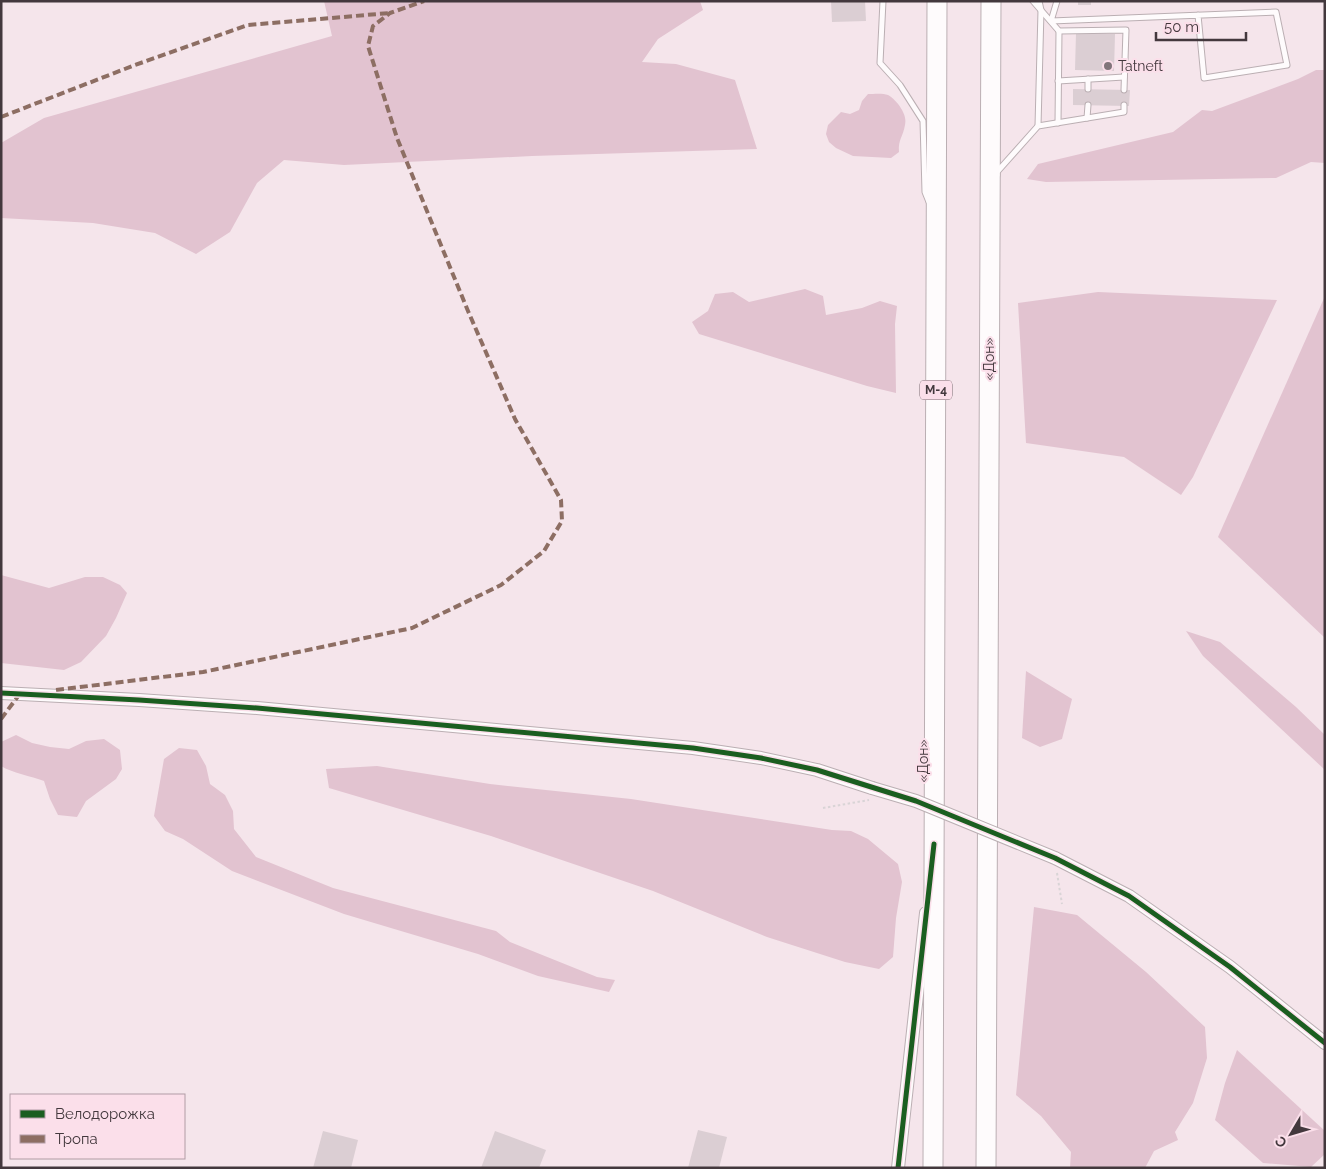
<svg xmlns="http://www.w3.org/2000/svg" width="1326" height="1169" viewBox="0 0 1326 1169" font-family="Raleway,sans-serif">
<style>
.green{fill:#e2c3d0}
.building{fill:#dbced3}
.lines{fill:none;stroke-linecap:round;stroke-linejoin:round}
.service-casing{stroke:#bbafb3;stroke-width:7}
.tertiary-casing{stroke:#bbafb3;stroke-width:14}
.motorway-casing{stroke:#bbafb3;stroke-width:21}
.path{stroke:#d9d4d6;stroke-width:2;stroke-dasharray:2.5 2.5;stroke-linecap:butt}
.service{stroke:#fefbfc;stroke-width:5}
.tertiary{stroke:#fefbfc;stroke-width:12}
.motorway{stroke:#fefbfc;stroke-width:19}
.tertiary-bridge-casing{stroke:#bbafb3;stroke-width:14;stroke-linecap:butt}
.tertiary-bridge{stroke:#fefbfc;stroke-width:12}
.quiet{stroke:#8d6e63;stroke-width:4;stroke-dasharray:8 4;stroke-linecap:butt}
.cycleway-casing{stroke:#fbdfea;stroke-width:8}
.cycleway{stroke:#1b5e20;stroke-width:5}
.poi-dot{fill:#81757a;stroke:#fbdfea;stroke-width:2}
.labels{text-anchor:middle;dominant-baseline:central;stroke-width:4;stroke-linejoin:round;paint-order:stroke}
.shield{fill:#fbdfea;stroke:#7a6a71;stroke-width:1}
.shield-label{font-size:12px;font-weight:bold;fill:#43383d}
.poi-label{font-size:14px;fill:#43383d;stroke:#fbdfea;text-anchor:start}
.street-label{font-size:14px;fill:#43383d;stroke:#fbdfea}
</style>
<rect width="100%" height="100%" fill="#f5e5eb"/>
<g class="green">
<polygon points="324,1 700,1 703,10 658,39 642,62 676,64 735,80 757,149 532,156 344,165 284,160 257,183 230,232 196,254 155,233 93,223 1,218 1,143 44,118 332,36"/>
<polygon points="1316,70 1325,70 1325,163 1311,162 1276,178 1046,182 1027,179 1038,164 1173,132 1202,110 1212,111 1298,79"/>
<path d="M868,94c6,0 15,-1 20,1 9,5 20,20 17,30 -2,12 -7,14 -6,27l-8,6 -38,-2 -17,-8 -7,-6 -3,-8 2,-9 13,-13 9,2 9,-4 3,-9z"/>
<polygon points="805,289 823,296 826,315 862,308 880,301 897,306 895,324 896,393 867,386 699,334 692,322 708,311 715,294 733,292 749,302"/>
<polygon points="1098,292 1277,300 1193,477 1181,495 1124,457 1026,443 1018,303"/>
<polygon points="1325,296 1325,638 1218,537"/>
<polygon points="1,575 49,588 85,577 103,577 120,585 127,593 116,618 106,636 81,662 64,670 1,663"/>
<polygon points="1186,631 1220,642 1296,707 1325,735 1325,770 1203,656"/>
<polygon points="1026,671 1072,699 1062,739 1040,747 1022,738"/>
<path d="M16,735l16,8 18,4 19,2 17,-8 18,-2 16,11 2,19 -6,10 -30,22 -9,16 -19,-2 -8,-16 -6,-18c-13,-5 -32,-8 -43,-15v-24z"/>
<polygon points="179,748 197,750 206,766 210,784 225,795 233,811 234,829 256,857 333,888 496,931 510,942 597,977 615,980 609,992 538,976 478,954 344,914 232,871 183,839 165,831 154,816 164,759"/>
<polygon points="377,766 490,784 631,799 832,830 851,831 868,839 898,864 902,882 896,918 893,957 879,969 845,962 767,937 653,891 491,836 329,788 326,769"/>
<polygon points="1034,907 1077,915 1146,972 1205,1027 1207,1058 1193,1103 1175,1132 1178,1140 1154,1151 1145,1168 1070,1168 1071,1152 1041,1116 1016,1095"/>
<polygon points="1237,1050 1325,1131 1325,1154 1311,1167 1263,1163 1215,1120 1225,1083"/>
</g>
<g class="building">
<polygon points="831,1 865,1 866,21 832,22"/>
<rect x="1078" y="1" width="13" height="4"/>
<polygon points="1076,33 1115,34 1114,71 1075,70"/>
<polygon points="1073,89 1130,90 1129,106 1073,105"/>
<polygon points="698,1130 727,1137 719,1168 688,1168"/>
<polygon points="323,1131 358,1140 351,1168 313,1168"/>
<polygon points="495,1131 546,1150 539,1168 481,1168"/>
</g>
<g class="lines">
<g class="service-casing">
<g id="service">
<polyline points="883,1 880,63 900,85 923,121 925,192 929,202"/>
<polyline points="1033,1 1059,31 1126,30 1124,90"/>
<polyline points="1057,1 1051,21 1276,12 1287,65 1204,78 1198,15"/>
<polyline points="1058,81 1124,77"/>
<polyline points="1088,89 1088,79"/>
<polyline points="1087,118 1088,105"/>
<polyline points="1058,123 1059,31"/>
<polyline points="1038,126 1041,10 1039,1"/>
<polyline points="997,175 997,172 1038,126 1124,112 1124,105"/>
</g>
</g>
<g class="tertiary-casing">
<g id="tertiary">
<polyline points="1,693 139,700 257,708 693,748 761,758 817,770 872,788"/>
<polyline points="1055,858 1129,896 1230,967 1325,1043"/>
<polyline points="898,1168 926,913"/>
</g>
</g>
<g class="motorway-casing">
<g id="motorway">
<polyline points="933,1168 937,1"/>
<polyline points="986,1168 991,1"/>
</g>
</g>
<g class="path">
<polyline points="823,808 869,800"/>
<polyline points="1057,873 1062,904"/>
</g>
<use href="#service" class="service"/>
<use href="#tertiary" class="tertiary"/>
<use href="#motorway" class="motorway"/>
<g class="tertiary-bridge-casing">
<polyline id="tertiary-bridge" points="872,788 916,801 1055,858"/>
</g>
<use href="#tertiary-bridge" class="tertiary-bridge"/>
<g class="quiet">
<polyline points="1,117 135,65 248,25 390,13"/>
<polyline points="56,690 203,672 412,628 501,585 544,551 562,521 561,500 515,419 468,311 397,138 368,46 373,26 390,13 424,1"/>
<polyline points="1,719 19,695 22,694"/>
</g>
<g class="cycleway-casing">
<g id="cycleway">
<polyline points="1,693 139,700 257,708 693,748 761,758 817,770 916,801 1055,858 1129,896 1230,967 1325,1043"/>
<polyline points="898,1168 934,844"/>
</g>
</g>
<use href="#cycleway" class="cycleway"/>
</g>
<circle class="poi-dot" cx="1108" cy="66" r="5"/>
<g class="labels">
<rect class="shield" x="920" y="380.5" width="32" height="19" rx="4"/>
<g class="shield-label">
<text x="936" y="390">М-4</text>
</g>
<g class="poi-label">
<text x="1118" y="66">Tatneft</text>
</g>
<g class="street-label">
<text transform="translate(989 359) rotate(-90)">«Дон»</text>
<text transform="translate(923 761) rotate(-90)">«Дон»</text>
</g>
</g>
<rect width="1326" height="1169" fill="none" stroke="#43383d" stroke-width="5"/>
<rect x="10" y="1094" width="175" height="65" fill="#fbdfea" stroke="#b19ca5"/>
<rect x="20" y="1110" width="25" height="8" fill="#1b5e20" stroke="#b19ca5"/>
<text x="55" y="1119" font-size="15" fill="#43383d">Велодорожка</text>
<rect x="20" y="1135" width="25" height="8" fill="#8d6e63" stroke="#b19ca5"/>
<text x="55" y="1144" font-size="15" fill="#43383d">Тропа</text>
<g transform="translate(1291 1134) rotate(232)" stroke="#fbdfea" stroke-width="4" paint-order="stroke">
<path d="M0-4L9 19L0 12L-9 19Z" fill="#43383d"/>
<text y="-8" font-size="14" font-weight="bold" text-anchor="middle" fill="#43383d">С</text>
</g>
<path d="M1156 32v8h90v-8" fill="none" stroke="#43383d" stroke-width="2.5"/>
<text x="1164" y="32" font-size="15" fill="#43383d" stroke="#fbdfea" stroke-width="4" paint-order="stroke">50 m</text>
</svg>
